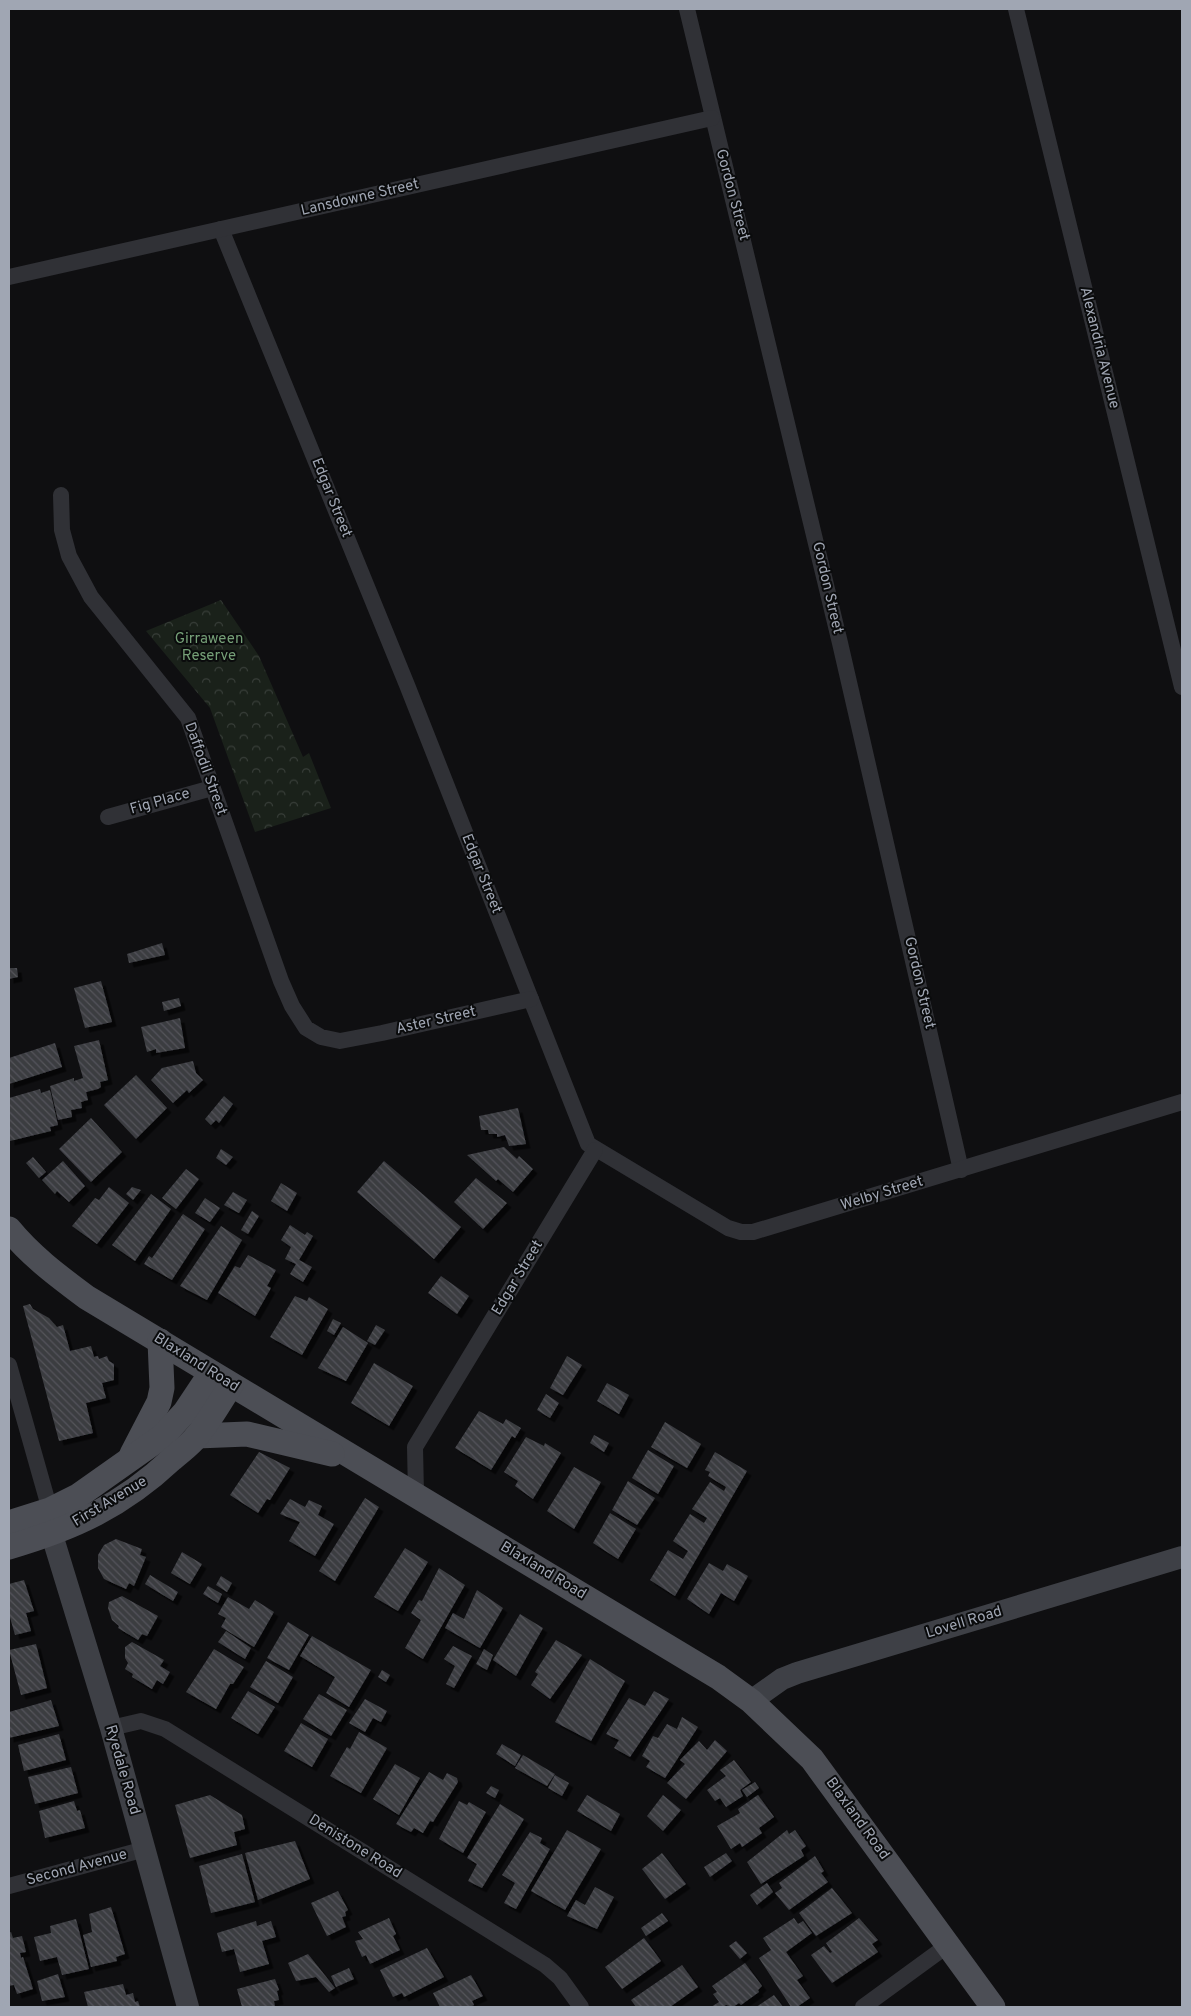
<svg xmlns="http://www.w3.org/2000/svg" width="1191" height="2016" viewBox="0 0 1191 2016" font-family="Overpass,sans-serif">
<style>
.park{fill:url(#park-crowns)}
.building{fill:url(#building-back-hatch);filter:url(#shadow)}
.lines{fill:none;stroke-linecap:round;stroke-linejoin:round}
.street{stroke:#303136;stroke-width:16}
.secondary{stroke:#3e4046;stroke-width:22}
.primary{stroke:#4c4e55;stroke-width:25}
.labels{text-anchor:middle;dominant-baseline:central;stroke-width:4;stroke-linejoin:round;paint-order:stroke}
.street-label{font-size:15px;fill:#a0a6b3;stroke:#0a0b0c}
.park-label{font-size:15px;fill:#759f77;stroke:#0a0b0c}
</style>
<defs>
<pattern id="park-crowns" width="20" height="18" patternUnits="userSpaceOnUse" patternTransform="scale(1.25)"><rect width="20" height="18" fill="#1a211a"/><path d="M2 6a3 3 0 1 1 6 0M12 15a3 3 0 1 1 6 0" fill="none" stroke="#383e39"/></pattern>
<pattern id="building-back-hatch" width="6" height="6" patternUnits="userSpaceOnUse" patternTransform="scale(1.25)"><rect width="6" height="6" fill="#3b3c41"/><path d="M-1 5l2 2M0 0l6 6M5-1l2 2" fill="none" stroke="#54555a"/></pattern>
<filter id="shadow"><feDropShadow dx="4.5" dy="4.5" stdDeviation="0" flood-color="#0009"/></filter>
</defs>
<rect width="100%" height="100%" fill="#0f0f11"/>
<polygon class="park" points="221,600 259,656 303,757 309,753 331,808 255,832 210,708 146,631"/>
<g class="building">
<polygon points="162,943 165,955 129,963 127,954"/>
<polygon points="9,968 17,968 18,977 9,979"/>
<polygon points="101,981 112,1022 85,1028 74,988"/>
<polygon points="179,998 181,1006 164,1011 162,1002"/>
<polygon points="180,1018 185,1048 156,1053 156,1049 147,1052 141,1027"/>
<polygon points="99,1040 108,1080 100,1082 101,1087 98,1089 86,1092 88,1100 81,1102 82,1108 71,1110 72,1117 58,1120 50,1086 74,1078 74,1081 83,1078 74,1046"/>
<polygon points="55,1043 62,1067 9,1084 9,1058"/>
<polygon points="193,1061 196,1073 203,1080 189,1093 187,1090 173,1103 151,1080 162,1068"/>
<polygon points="136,1075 167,1108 136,1139 104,1105"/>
<polygon points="40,1089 41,1093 50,1090 58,1125 50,1127 51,1131 10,1141 9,1098"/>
<polygon points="224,1096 233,1104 219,1123 216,1120 211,1125 205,1119"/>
<polygon points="518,1108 526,1144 509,1146 505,1135 497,1137 497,1134 489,1134 488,1130 481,1130 479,1116"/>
<polygon points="91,1118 122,1152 91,1182 59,1149"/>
<polygon points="504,1147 517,1159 519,1156 533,1169 513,1192 498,1179 496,1181 467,1155"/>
<polygon points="221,1149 233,1157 226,1165 216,1158"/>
<polygon points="33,1157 46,1172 39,1178 26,1163"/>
<polygon points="63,1161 85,1186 69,1202 57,1191 55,1194 42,1180"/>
<polygon points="384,1161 461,1227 434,1259 357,1192"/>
<polygon points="186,1169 199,1179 176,1209 162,1198"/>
<polygon points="476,1178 507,1203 483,1229 454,1202"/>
<polygon points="281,1183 297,1193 287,1211 271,1201"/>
<polygon points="109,1187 129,1203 97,1244 72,1226 95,1198 99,1200"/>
<polygon points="132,1187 141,1190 133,1200 126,1194"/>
<polygon points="233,1192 247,1200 239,1213 224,1205"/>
<polygon points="151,1194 171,1209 135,1261 112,1245"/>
<polygon points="205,1198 220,1208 210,1222 195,1213"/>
<polygon points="252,1211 259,1216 248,1234 241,1230"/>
<polygon points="183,1214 205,1229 172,1280 144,1264 149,1256 152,1258"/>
<polygon points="290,1225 305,1235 307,1232 313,1236 299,1260 312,1267 303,1282 290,1274 296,1264 285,1259 291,1247 281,1240"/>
<polygon points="221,1226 242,1240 207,1300 180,1286"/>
<polygon points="248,1255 276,1270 267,1286 271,1288 255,1316 218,1293 235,1266 240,1268"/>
<polygon points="441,1276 469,1296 457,1314 428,1293"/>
<polygon points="295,1296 307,1301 309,1297 328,1309 302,1355 270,1337"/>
<polygon points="30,1304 33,1309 49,1318 57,1327 63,1325 70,1351 91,1346 94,1357 98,1356 99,1359 107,1356 109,1361 114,1364 114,1380 102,1383 106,1398 86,1403 93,1433 59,1441 23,1306"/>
<polygon points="333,1319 341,1323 334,1335 327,1331"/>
<polygon points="376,1325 385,1330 375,1345 367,1341"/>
<polygon points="343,1327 368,1343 346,1381 318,1368"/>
<polygon points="567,1356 582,1365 563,1395 550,1388"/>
<polygon points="374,1363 413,1386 389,1426 351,1403"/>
<polygon points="607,1383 629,1395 619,1414 597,1401"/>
<polygon points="546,1394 559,1403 550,1418 537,1410"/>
<polygon points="479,1411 503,1424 506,1419 521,1428 515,1438 512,1436 491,1470 455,1448"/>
<polygon points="665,1422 701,1444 687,1468 651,1447"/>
<polygon points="594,1435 609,1443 604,1452 590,1443"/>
<polygon points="526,1437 544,1446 545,1443 561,1453 533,1499 515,1486 518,1481 504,1472"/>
<polygon points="648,1450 674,1466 658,1494 632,1478"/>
<polygon points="259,1452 290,1468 270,1500 267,1499 258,1513 230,1495"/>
<polygon points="715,1452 747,1471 675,1596 650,1580 668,1550 683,1559 688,1551 673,1541 690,1514 704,1523 707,1518 692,1509 710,1482 724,1491 726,1487 708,1476 710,1472 705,1470"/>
<polygon points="574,1467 601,1482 574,1529 547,1511"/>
<polygon points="628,1481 655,1498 637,1525 612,1510"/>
<polygon points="365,1498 379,1507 335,1581 319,1571"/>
<polygon points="290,1499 305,1507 309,1500 322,1506 318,1515 334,1524 315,1556 289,1541 300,1522 280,1514"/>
<polygon points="610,1513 636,1529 618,1559 593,1543"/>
<polygon points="116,1539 142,1549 140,1555 146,1557 134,1586 129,1583 126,1589 104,1579 98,1568 98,1555 104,1545"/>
<polygon points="405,1548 428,1562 398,1611 374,1597"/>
<polygon points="182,1552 202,1564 190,1584 171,1573"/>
<polygon points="709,1563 723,1571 727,1564 748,1576 734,1601 721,1593 709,1614 687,1599"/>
<polygon points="439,1568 465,1585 423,1659 405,1648 421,1620 411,1613 419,1600 422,1601"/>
<polygon points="150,1575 178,1592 173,1601 145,1584"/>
<polygon points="221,1576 232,1583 227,1592 216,1585"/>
<polygon points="24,1580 34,1611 26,1613 31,1631 15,1635 9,1614 9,1584"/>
<polygon points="208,1586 222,1594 218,1603 203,1594"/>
<polygon points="477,1590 503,1608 480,1648 445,1628 453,1613 464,1619"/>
<polygon points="122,1596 158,1616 147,1636 142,1634 138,1640 118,1628 119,1626 112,1620 108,1608 109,1602"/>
<polygon points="228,1597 249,1609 255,1600 274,1612 254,1647 221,1627 226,1618 218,1614"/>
<polygon points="520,1614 543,1628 516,1676 493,1660"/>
<polygon points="288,1622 309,1635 289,1670 267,1658"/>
<polygon points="226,1631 251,1648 245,1659 218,1642"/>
<polygon points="312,1636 371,1670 349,1707 326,1693 335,1677 300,1656"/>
<polygon points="556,1640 582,1655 550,1699 531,1685 538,1674 535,1672"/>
<polygon points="132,1642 164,1660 160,1666 170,1672 163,1684 157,1680 152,1689 132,1677 133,1674 125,1669 128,1663 125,1658 125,1647"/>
<polygon points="36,1644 47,1688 21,1695 9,1650"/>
<polygon points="453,1646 472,1656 454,1688 446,1684 455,1666 444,1659"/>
<polygon points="214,1649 244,1667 233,1684 230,1684 216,1709 186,1692"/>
<polygon points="484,1649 493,1655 487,1670 476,1664"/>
<polygon points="590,1659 625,1681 591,1741 555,1722"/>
<polygon points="266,1661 293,1677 278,1703 250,1687"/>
<polygon points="382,1670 390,1675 386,1682 378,1677"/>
<polygon points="248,1691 275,1707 258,1734 231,1718"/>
<polygon points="654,1691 669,1699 630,1757 614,1748 619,1740 606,1734 629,1698 645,1706"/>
<polygon points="319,1694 347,1710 331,1736 303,1719"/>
<polygon points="365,1699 387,1711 381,1722 373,1718 365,1732 349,1723"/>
<polygon points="51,1700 59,1726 9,1738 9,1712"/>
<polygon points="682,1717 698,1727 665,1778 646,1767 650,1761 642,1756 653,1736 658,1738 667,1724 677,1729"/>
<polygon points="301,1723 328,1739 312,1767 284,1751"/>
<polygon points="359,1732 387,1748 361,1793 330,1776 347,1747 350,1749"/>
<polygon points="59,1734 66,1760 24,1771 18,1745"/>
<polygon points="715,1740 727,1751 686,1799 667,1783 685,1764 680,1760 699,1741 707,1750"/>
<polygon points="502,1744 521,1755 515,1766 496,1754"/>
<polygon points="523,1755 555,1774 547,1786 515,1768"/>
<polygon points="734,1760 751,1782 740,1790 743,1796 726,1807 720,1798 715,1801 707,1790 726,1776 720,1770"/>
<polygon points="395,1764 420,1778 399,1815 373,1799"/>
<polygon points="71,1767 78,1793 35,1804 28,1777"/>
<polygon points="429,1772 443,1780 447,1773 457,1778 458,1782 433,1822 430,1821 423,1833 414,1828 411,1832 396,1824"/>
<polygon points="555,1775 569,1783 562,1796 548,1788"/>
<polygon points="755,1782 759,1788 747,1797 742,1790"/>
<polygon points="491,1786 499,1790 495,1798 486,1793"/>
<polygon points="210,1795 242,1815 245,1829 234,1832 237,1845 190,1858 175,1805"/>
<polygon points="587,1795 620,1814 611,1831 577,1811"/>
<polygon points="663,1795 681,1810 663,1831 647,1816"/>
<polygon points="758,1795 774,1817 759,1828 762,1833 742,1847 740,1843 731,1849 717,1826 740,1813 738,1809"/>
<polygon points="74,1801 77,1811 80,1810 85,1828 45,1838 39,1811"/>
<polygon points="459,1801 467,1805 469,1802 486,1812 463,1853 439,1839"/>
<polygon points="500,1804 524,1819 482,1888 468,1881 477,1864 467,1858"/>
<polygon points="567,1830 601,1849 565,1910 531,1891"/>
<polygon points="787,1830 789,1834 795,1830 806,1846 801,1850 804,1856 761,1884 747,1862"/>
<polygon points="530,1832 542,1838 540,1843 550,1849 516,1909 504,1903 515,1883 502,1875"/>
<polygon points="295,1841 310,1879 258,1900 245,1853"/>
<polygon points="662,1853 686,1884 665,1899 642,1869"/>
<polygon points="726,1853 732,1861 710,1877 704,1867"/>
<polygon points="242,1854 255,1902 211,1913 199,1866"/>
<polygon points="815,1856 824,1871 821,1873 828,1882 789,1910 775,1893 782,1888 779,1883"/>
<polygon points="767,1883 773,1892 757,1905 750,1895"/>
<polygon points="595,1887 614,1897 597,1929 567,1916 576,1900 585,1905"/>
<polygon points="832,1888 852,1913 816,1936 799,1913"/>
<polygon points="338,1891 348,1910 345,1912 346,1916 342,1917 346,1927 327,1936 311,1903"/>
<polygon points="111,1907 125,1954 116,1957 117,1961 91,1967 83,1935 92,1932 89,1914"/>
<polygon points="662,1913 668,1921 646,1936 641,1928"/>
<polygon points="389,1918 396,1934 393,1936 400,1950 370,1964 366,1955 362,1957 355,1941 363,1939 358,1932"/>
<polygon points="794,1918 798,1924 803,1921 812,1933 786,1952 803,1976 797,1980 810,1998 797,2007 791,2007 759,1958 771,1950 763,1938"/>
<polygon points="859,1918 878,1940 872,1944 878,1952 832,1983 811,1955 824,1946 830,1953 832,1952 826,1943"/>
<polygon points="76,1919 89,1969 62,1975 57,1957 40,1961 34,1937 51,1933 50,1926"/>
<polygon points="256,1921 257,1926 271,1921 276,1937 262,1941 269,1964 240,1972 234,1949 222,1952 217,1933"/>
<polygon points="11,1932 13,1938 22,1936 26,1952 20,1953 21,1958 23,1957 33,1989 17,1994 14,1985 9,1986 9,1933"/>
<polygon points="644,1938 661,1961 622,1989 605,1967"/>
<polygon points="736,1941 747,1953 740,1959 729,1946"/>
<polygon points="427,1948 444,1977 404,1997 402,1993 393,1997 380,1970"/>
<polygon points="308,1954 335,1988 329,1992 316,1977 296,1981 288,1963"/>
<polygon points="745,1963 762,1986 758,1990 759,1992 741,2005 739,2003 733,2007 726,2005 723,2007 711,2007 719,2002 713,1994 717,1992 712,1986"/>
<polygon points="682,1965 698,1987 670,2007 636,2007 631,2000"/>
<polygon points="349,1968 354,1979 336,1987 331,1976"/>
<polygon points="58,1974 65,1997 42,2001 37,1981"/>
<polygon points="471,1975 483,1996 472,2001 474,2005 470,2007 440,2007 433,1993"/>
<polygon points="275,1979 279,1990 277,1991 279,2000 274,2001 275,2007 242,2007 237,1989"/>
<polygon points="123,1984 126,1995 133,1993 135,2002 138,2001 140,2007 88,2007 84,1992"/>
<polygon points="774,1995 783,2007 756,2007"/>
</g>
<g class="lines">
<g class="street">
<polyline points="687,9 840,643 961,1170"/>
<polyline points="1016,9 1182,687"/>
<polyline points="221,229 407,685 588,1144 728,1228 741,1232 753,1232 1182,1102"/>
<polyline points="9,277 712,118"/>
<polyline points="61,495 62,530 69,556 91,597 188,718 281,981 292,1006 306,1028 321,1037 340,1041 382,1033 531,999"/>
<polyline points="108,817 212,788"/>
<polyline points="9,1365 50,1510"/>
<polyline points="416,1494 415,1447 595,1150"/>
<polyline points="111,1728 141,1721 165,1729 545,1965 560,1978 581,2007"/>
<polyline points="9,1886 145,1849"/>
<polyline points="863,2007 948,1945"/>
</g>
<g class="secondary">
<polyline points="52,1535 111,1728 188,2007"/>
<polyline points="751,1701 782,1679 797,1673 1182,1557"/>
</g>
<g class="primary">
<path d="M9,1229c22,27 49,47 77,68l632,380 33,24 61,58 181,248"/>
<polyline points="197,1436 247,1434 332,1454"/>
<polyline points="132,1454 159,1402 162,1388 160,1341"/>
<polyline points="9,1523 50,1510 78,1496 163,1436 185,1412 211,1373"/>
<path d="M9,1547c65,-19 113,-41 163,-88 8,-7 18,-14 25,-23 13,-16 23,-34 34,-51"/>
</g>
</g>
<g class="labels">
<g class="street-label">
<text transform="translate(732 195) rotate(75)">Gordon Street</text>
<text transform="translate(360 198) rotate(-13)">Lansdowne Street</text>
<text transform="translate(1099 348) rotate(76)">Alexandria Avenue</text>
<text transform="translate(331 498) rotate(68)">Edgar Street</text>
<text transform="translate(827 588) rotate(77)">Gordon Street</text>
<text transform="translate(205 769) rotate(70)">Daffodil Street</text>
<text transform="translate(160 802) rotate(-16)">Fig Place</text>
<text transform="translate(481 874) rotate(68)">Edgar Street</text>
<text transform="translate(919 983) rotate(77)">Gordon Street</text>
<text transform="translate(436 1021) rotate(-13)">Aster Street</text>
<text transform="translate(882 1194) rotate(-17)">Welby Street</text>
<text transform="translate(518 1278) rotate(-59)">Edgar Street</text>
<text transform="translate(196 1363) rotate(32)">Blaxland Road</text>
<text transform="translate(110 1502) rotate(-31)">First Avenue</text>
<text transform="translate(543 1571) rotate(31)">Blaxland Road</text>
<text transform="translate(964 1623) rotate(-17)">Lovell Road</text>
<text transform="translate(122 1770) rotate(74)">Ryedale Road</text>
<text transform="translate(857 1819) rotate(54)">Blaxland Road</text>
<text transform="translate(355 1847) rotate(32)">Denistone Road</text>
<text transform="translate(77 1868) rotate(-15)">Second Avenue</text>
</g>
<g class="park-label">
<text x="209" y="639">Girraween<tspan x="209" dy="17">Reserve</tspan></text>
</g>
</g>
<rect width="1191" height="2016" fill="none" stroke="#a0a6b3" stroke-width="20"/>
</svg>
